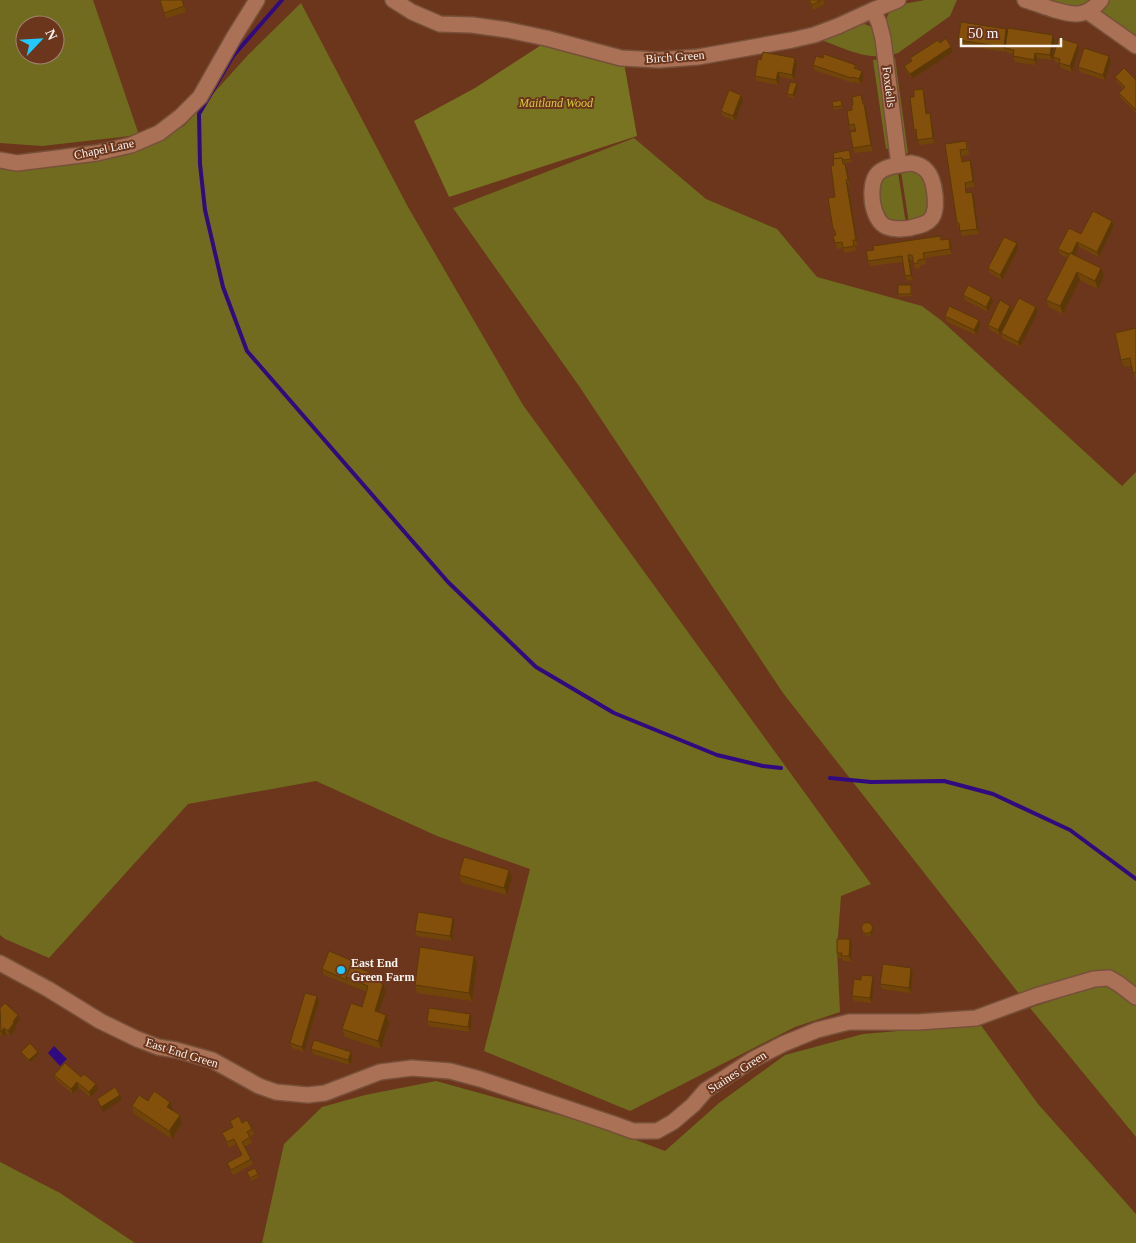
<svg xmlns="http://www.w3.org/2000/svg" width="1136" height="1243" viewBox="0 0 1136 1243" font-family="'Times New Roman',serif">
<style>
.green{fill:#706b1e;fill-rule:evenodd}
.forest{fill:#787421}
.water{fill:#320a80}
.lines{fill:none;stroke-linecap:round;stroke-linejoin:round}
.stream{stroke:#320a80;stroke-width:4}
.minor-casing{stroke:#77503a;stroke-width:18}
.minor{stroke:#ab7156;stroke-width:15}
.wall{fill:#714509}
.shaded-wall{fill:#5c3808}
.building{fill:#83500b;stroke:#5c3808}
.poi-dot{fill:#22c9fd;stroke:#6b361c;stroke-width:2}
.labels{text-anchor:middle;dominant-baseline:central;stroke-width:4;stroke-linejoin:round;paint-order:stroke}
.street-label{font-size:12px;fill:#faf3f0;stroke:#6b361c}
.park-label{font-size:12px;font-style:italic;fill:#d4cc37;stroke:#6b361c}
.poi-label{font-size:12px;font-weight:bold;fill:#faf3f0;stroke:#6b361c;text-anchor:start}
</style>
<rect width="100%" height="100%" fill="#6b361c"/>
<g class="green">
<path d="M0,0h93l46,135 -97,11 -42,-3zM25,25h30v30h-30z"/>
<path d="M925,0h32l-7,16 -52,37 -7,2c-2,-13 -11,-38 2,-46 9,-6 22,-7 32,-9z"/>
<polygon points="1043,0 1090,0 1083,5 1075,8"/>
<polygon points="1108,0 1136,0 1136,42 1101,13 1101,9"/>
<polygon points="301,3 408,207 523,405 871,884 841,896 837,949 840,1012 795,1027 630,1111 484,1051 530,869 437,836 316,781 188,804 49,958 5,939 0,935 0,165 122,154 184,126 248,55"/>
<path d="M862,23l10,4 2,2 6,27c-18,2 -42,-10 -59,-16 14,-4 27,-12 41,-17z"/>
<polygon points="891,58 895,58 908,153 904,154"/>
<polygon points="880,59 892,148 886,149 873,60"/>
<polygon points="634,138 706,199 777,229 817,277 922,306 942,321 1122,486 1136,472 1136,987 1125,978 1114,973 1100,972 1054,982 1020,995 783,693 579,386 453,208"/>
<polygon points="913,170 918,171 924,177 930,206 928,214 909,223 901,172"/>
<polygon points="898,172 906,224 895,224 882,216 877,183 882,177"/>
<polygon points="1099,985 1109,986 1136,1006 1136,1137 1030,1008"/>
<polygon points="980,1024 1038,1104 1136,1214 1136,1243 262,1243 284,1144 322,1107 365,1095 436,1081 599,1126 665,1151 719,1103 785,1055 863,1034"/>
<polygon points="0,1162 60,1193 135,1243 0,1243"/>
</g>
<polygon class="forest" points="546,42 624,63 637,136 449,197 414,121 475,88"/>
<polygon class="water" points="54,1046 67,1059 60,1066 48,1053"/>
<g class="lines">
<g class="stream">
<polyline points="282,0 233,56 199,114 200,164 205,210 223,287 247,351 448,582 536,667 614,713 717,755 763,766 781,768"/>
<polyline points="830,778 871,782 944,781 993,794 1070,830 1136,879"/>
</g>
<g class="minor-casing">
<g id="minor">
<polyline points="393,0 412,12 440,24 472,25 508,30 546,38 621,58 659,60 698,57 792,40 814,35 838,26 873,10 898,0"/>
<path d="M1025,0c10,3 20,7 30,10 20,6 32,7 46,-10"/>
<polyline points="873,10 879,23 883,39 899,165"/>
<polyline points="1088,12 1136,46"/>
<polyline points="0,160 17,163 97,153 131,145 159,133 180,117 200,97 234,37 257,0"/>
<path d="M911,163c7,1 12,3 16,8 8,9 12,39 4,48 -5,6 -14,7 -21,9 -8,1 -15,2 -23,-1 -16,-6 -20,-43 -9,-54 9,-8 22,-8 33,-10z"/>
<polyline points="0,963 48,989 100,1021 137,1039 158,1047 176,1050 212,1060 259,1086 276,1092 308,1095 325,1093 380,1072 412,1068 450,1071 480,1079 614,1124 633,1131 657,1131 673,1122 693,1105 706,1090 752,1060 783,1044 817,1030 849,1022 918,1022 976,1018 1036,996 1094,979 1109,978 1119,984 1136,997"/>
</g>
</g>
<use href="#minor" class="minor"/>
</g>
<g class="wall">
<polygon points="160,0 182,0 186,12 166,18"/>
<polygon points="808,0 823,0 825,4 814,10"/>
<polygon points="1008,32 1053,35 1055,40 1052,60 1037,58 1036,65 1015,62 1013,56 1013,54 1007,53 1006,50 1006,52 960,45 958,40"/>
<polygon points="940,43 951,47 953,52 912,79 906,71 904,66 911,61 910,58"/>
<polygon points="1079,50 1072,72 1061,68 1059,63 1055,62 1053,57"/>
<polygon points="823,58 856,65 857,69 864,76 861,84 854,82 853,83 814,70 813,65"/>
<polygon points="1111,61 1105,80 1080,72 1078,67"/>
<polygon points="797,63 794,80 780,77 778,85 757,81 755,76"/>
<polygon points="1115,77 1136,80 1136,113 1121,98 1119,93 1124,89 1117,82"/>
<polygon points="797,83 798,86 794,98 788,97 787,94"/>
<polygon points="923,89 924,94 927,114 930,113 935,143 919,145 917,135 914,130 914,97"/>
<polygon points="743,100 735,121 723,116 721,111"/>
<polygon points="863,100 866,109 873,151 854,153 853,148 855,129 850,130 849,125 852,110"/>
<polygon points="842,103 843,108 834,110 833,107"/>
<polygon points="966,141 968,146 969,155 962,156 963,161 970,160 972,166 975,187 966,188 967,193 972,192 974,197 979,234 962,236 960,229 959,229 957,223 945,144"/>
<polygon points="850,153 852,162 844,163 847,169 850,185 848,185 858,245 855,246 856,251 845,253 843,248 837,249 835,243 835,234 833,229 835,197 834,165"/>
<polygon points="1112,221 1114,226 1099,257 1079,247 1075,255 1104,276 1098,289 1080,280 1063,314 1049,307 1046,300 1067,258 1060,254 1058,249 1081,234"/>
<polygon points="940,236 942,240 949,239 951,244 952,254 925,258 926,264 920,265 920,268 915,269 913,260 910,260 913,280 907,281 905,276 903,262 870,266 868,261 874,250"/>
<polygon points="1018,249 1002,280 990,273 988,268"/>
<polygon points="912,287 912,296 899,297 898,294"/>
<polygon points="963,295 993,302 988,312 965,300"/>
<polygon points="1010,306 1012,311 1000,335 990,330 988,325"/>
<polygon points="1036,307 1038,312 1020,347 1003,339 1001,333"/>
<polygon points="945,316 981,325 976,335 947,322"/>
<polygon points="1136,328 1136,381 1132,366 1124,367 1121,360"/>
<polygon points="459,875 512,878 507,895 462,883"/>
<polygon points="454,923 452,941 417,936 415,931"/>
<polygon points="872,924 873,931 871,935 867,936 863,933 862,927"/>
<polygon points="852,945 851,961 843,961 842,958 838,958 837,953"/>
<polygon points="477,963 472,1001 417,993 415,985"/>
<polygon points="356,967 381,977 384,984 386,991 379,1012 386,1015 389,1022 381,1049 345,1037 342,1029 362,1007 367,992 324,975 322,969"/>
<polygon points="911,968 913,973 911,993 882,989 880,984"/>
<polygon points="873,976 874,982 872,1003 854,1001 852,996 861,980"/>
<polygon points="317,996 319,1002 304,1052 292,1048 290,1043"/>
<polygon points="0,1008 20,1020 15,1026 16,1029 10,1036 6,1033 3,1037 0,1035"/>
<polygon points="472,1019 470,1032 429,1026 427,1021"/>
<polygon points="311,1049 351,1052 353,1057 350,1065 313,1054"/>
<polygon points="21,1052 38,1052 39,1054 30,1063 22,1054"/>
<polygon points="54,1075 81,1077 98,1089 91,1098 79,1088 73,1094 56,1080"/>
<polygon points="148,1101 173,1109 172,1111 180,1115 182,1123 172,1139 134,1114 132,1106"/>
<polygon points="230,1121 242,1123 252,1129 254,1134 250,1137 252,1143 244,1147 253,1164 233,1175 227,1163 242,1155 236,1144 229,1148 222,1133 233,1128"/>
<polygon points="247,1172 258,1174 259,1177 251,1181"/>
</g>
<g class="shaded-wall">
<polygon points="1006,29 1008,34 1005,48 1006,52 1004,47"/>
<polygon points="1053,35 1055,40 1052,60 1050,55"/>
<polygon points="1078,44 1079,50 1072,72 1070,66"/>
<polygon points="951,47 953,52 912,79 910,74"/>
<polygon points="1035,53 1037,58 1036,65 1034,60"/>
<polygon points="1109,56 1111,61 1105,80 1103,75"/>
<polygon points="795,58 797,63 794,80 792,75"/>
<polygon points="862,71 864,76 861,84 859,79"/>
<polygon points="778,72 780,77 778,85 776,80"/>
<polygon points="797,83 798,86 794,98 793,95"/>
<polygon points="923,89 924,94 928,119 926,114"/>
<polygon points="741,95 743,100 735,121 733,116"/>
<polygon points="864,104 866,109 873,151 871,145"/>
<polygon points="930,113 935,143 933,138"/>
<polygon points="970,160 972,166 975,187 973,181"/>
<polygon points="845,164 847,169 850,185 848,179"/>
<polygon points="846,180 848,185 858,245 856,240"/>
<polygon points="972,192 974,197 979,234 977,229"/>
<polygon points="1112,221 1114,226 1099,257 1097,252"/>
<polygon points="949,239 951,244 952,254 950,249"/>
<polygon points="1077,242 1079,247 1073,260 1071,255"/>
<polygon points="1017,243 1018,249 1002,280 1000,275"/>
<polygon points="908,255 910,260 913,280 911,275"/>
<polygon points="1101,268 1104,276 1098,289 1095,281"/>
<polygon points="1077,272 1080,280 1063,314 1060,306"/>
<polygon points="991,297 993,302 988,312 986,307"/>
<polygon points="1010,306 1012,311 1000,335 998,330"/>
<polygon points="1036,307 1038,312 1020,347 1018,342"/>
<polygon points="979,320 981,325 976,335 974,330"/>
<polygon points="509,870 512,878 507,895 504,888"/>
<polygon points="453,918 454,923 452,941 450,936"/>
<polygon points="872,924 873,931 871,935 870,932"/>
<polygon points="850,939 852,945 851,961 849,956"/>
<polygon points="474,956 477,963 472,1001 469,993"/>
<polygon points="911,968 913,973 911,993 909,988"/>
<polygon points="873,976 874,982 872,1003 870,998"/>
<polygon points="381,977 386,991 377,1018 375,1011 379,982"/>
<polygon points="317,996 319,1002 304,1052 302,1047"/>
<polygon points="470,1014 472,1019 470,1032 468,1027"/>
<polygon points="18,1015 20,1020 15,1026 16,1029 10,1036 8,1031 13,1022"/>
<polygon points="386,1015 389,1022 381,1049 378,1041"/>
<polygon points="4,1028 6,1033 3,1037 1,1032"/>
<polygon points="38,1052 39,1054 30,1063 29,1060"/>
<polygon points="351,1052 353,1057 350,1065 348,1060"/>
<polygon points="77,1082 79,1088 73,1094 71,1089"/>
<polygon points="96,1084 98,1089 91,1098 89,1092"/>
<polygon points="120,1095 122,1100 103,1112 101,1107"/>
<polygon points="170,1102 173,1109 170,1115 167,1107"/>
<polygon points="180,1115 182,1123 172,1139 169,1131"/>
</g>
<g class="building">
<polygon points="160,0 182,0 184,6 164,13"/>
<polygon points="809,0 821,0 812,5"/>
<polygon points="961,22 1006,29 1004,47 958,40"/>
<polygon points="1008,28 1053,35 1050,55 1035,53 1034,60 1013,56 1014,50 1005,48"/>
<polygon points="946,38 951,47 910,74 904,66 912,61 910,58 938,40 940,43"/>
<polygon points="1059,38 1078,44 1070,66 1059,63 1060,59 1053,57"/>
<polygon points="1084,48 1109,56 1103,75 1078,67"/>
<polygon points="763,52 795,58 792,75 778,72 776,80 755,76 758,59 761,60"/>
<polygon points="824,54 856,65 854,68 862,71 859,79 852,77 851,78 813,65 816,56 823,58"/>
<polygon points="1124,68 1136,80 1136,110 1119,93 1125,87 1115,77"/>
<polygon points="790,82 797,83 793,95 787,94"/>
<polygon points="923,89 926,114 930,113 933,138 917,140 916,129 914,130 910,97 914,97 914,90"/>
<polygon points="729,90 741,95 733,116 721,111"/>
<polygon points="861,95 863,104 864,104 871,145 853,148 850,132 856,131 854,124 849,125 847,111 852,110 852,106 853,105 852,97"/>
<polygon points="841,100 842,106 833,107 832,102"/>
<polygon points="966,141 967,149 960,150 962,162 970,160 973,181 965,183 966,193 972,192 977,229 960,231 959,223 957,223 945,144"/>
<polygon points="849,150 851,159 843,160 842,158 834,159 833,153"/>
<polygon points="842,158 843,164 845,164 848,179 846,180 856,240 853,240 854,246 843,248 842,242 835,243 833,236 836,235 834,229 833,229 828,198 835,197 831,166 834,165 833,159"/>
<polygon points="1093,211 1112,221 1097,252 1077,242 1072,253 1070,253 1069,254 1058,249 1069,228 1081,234"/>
<polygon points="940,236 941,240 949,239 950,249 923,253 924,259 918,260 918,263 914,264 912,255 908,255 911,275 905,276 902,256 868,261 866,251 874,250 873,246"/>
<polygon points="1004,237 1017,243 1000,275 988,268"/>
<polygon points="1070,253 1101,268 1095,281 1077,272 1060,306 1046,300"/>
<rect x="898" y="285" width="13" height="9"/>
<polygon points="968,285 991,297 986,307 963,295"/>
<polygon points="1019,298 1036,307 1018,342 1001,333"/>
<polygon points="1000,300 1010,306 998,330 988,325"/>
<polygon points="949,306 979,320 974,330 945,316"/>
<polygon points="1136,328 1136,372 1133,373 1130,358 1121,360 1115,333"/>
<polygon points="464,857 509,870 504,888 459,875"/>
<polygon points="418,912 453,918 450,936 415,931"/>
<circle cx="867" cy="928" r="5.5"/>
<polygon points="837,939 850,939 849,956 841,956 842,953 837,953"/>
<polygon points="420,947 474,956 469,993 415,985"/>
<polygon points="329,951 355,962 353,966 351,965 346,977 347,980 322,969"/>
<polygon points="883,964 911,968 909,988 880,984"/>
<polygon points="351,965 381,977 379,982 383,984 375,1011 386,1015 378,1041 342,1029 351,1003 362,1007 368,986 346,977"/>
<polygon points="861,975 873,976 870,998 852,996 854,979 861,980"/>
<polygon points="305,993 317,996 302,1047 290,1043"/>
<polygon points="5,1003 18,1015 13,1022 14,1023 8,1031 4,1028 1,1032 0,1008"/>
<polygon points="429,1008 470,1014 468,1027 427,1021"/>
<polygon points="314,1040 351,1052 348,1060 311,1049"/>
<polygon points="30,1043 38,1052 29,1060 21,1052"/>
<polygon points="65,1063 81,1077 84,1074 96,1084 89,1092 77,1082 71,1089 54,1075"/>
<polygon points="115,1087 120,1095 101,1107 97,1099"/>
<polygon points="154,1091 170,1102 167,1107 180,1115 169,1131 132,1106 139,1095 148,1101"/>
<polygon points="239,1116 242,1123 247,1120 252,1129 247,1132 250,1137 242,1142 251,1159 231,1170 227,1163 242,1155 234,1139 227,1142 222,1133 233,1127 230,1121"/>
<polygon points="255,1168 258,1174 250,1178 247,1172"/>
</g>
<circle class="poi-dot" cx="341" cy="970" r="5"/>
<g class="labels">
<g class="street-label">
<text transform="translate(675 57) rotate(-4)">Birch Green</text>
<text transform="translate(889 87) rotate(83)">Foxdells</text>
<text transform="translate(104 149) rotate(-12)">Chapel Lane</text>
<text transform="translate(182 1053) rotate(17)">East End Green</text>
<text transform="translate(737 1072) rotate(-33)">Staines Green</text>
</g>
<g class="park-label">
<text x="556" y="103">Maitland Wood</text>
</g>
<g class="poi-label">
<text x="351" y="963">East End<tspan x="351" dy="14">Green Farm</tspan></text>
</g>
</g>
<g transform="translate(40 40) rotate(65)"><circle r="24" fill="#6b361c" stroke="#a48271"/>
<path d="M0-4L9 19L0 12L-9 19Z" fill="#22c9fd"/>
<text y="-8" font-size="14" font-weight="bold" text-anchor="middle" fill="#faf3f0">N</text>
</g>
<path d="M961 38v8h100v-8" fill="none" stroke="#faf3f0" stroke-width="2.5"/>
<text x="968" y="38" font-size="15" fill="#faf3f0" stroke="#6b361c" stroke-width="4" paint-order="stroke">50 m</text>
</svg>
